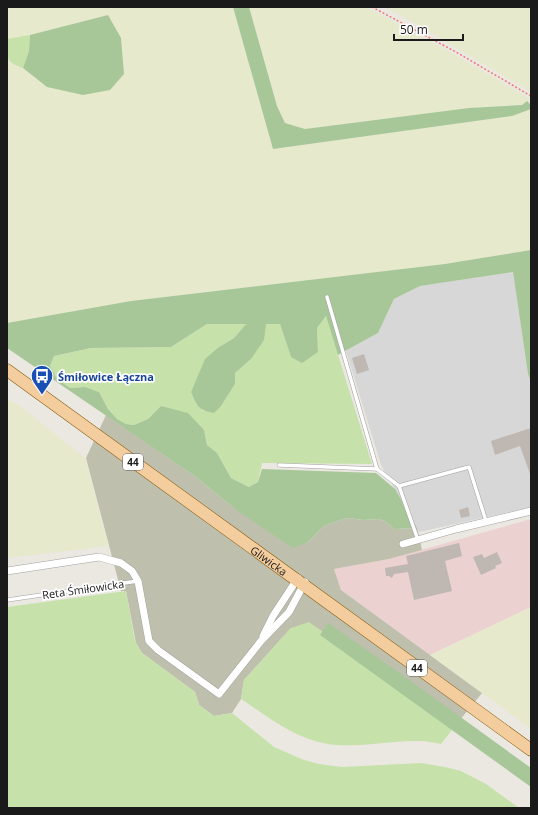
<svg xmlns="http://www.w3.org/2000/svg" width="538" height="815" viewBox="0 0 538 815" font-family="'Open Sans',sans-serif">
<style>
.residential{fill:#d8d7d7}
.commercial{fill:#ebd1d0}
.construction{fill:#bfbfad}
.farmland{fill:#e7e9cd}
.grass{fill:#c6e2aa}
.forest{fill:#a7c798}
.building{fill:#bfb7b1}
.lines{fill:none;stroke-linecap:round;stroke-linejoin:round}
.lane-casing{stroke:#a1a1a1;stroke-width:4.5}
.street-casing{stroke:#a1a1a1;stroke-width:8}
.primary-casing{stroke:#855b0c;stroke-width:13}
.path{stroke:#ed7b70;stroke-width:1.5;stroke-dasharray:2 2;stroke-linecap:butt}
.lane{stroke:#fff;stroke-width:3.5}
.street{stroke:#fff;stroke-width:7}
.primary{stroke:#f3cd9e;stroke-width:12}
.labels{text-anchor:middle;dominant-baseline:central;stroke-width:3.5;stroke-linejoin:round;paint-order:stroke}
.shield{fill:#fff;stroke:#5f5f5f;stroke-width:1}
.shield-label{font-size:10px;font-weight:bold;fill:#1a1a1a}
.transit-label{font-size:11px;font-weight:bold;fill:#164399;stroke:#fff;text-anchor:start}
.street-label{font-size:11px;fill:#1a1a1a;stroke:#fff}
</style>
<rect width="100%" height="100%" fill="#ebe8e1"/>
<polygon class="residential" points="513,272 528,374 531,382 531,507 419,532 381,465 346,351 378,333 394,299 420,286"/>
<polygon class="commercial" points="531,519 531,607 430,655 341,590 334,569 389,559"/>
<polygon class="construction" points="106,415 196,477 236,510 308,542 324,526 346,518 364,520 377,519 385,521 394,529 417,528 422,550 389,559 334,569 341,590 482,693 455,726 291,628 244,680 241,699 232,713 214,716 199,705 195,692 142,653 136,643 126,591 121,591 86,458"/>
<g class="farmland">
<polygon points="7,7 233,7 273,149 512,116 531,109 531,250 445,264 131,301 7,323"/>
<polygon points="249,7 366,7 454,54 530,99 522,105 469,108 305,129 285,123 277,106"/>
<polygon points="384,7 531,7 531,92 407,19"/>
<polygon points="7,399 20,406 85,458 109,546 7,558"/>
<polygon points="531,607 531,729 430,655"/>
</g>
<g class="grass">
<path d="M30,35l-1,16 -6,17c-18,-6 -16,-11 -16,-29z"/>
<polygon points="326,316 372,464 262,463 258,482 249,487 231,478 217,453 207,445 204,430 173,410 161,406 148,419 134,425 126,424 117,419 108,409 99,392 85,387 70,388 57,379 50,366 54,356 91,348 171,347 207,324 246,324 234,338 219,347 199,376 191,392 197,405 204,411 221,406 235,384 235,373 251,359 266,324 280,324 291,357 318,352 317,328"/>
<polygon points="126,591 134,636 136,643 142,653 195,692 199,705 214,716 232,713 274,747 304,760 319,764 342,767 421,763 445,767 461,771 486,784 519,808 7,808 7,607"/>
<path d="M309,622l146,104 -14,18c-7,-1 -14,-3 -21,-3 -28,-1 -55,6 -83,4 -37,-2 -66,-26 -96,-46l3,-19 47,-52z"/>
</g>
<g class="forest">
<polygon points="233,7 249,7 277,106 285,123 305,129 469,108 522,105 527,101 531,105 531,109 512,116 273,149"/>
<polygon points="108,15 121,38 124,74 110,90 83,95 47,87 23,68 29,51 30,35"/>
<path d="M531,250v132l-3,-8 -15,-102 -93,14 -26,13 -16,34 -40,22 -12,-39 -9,12 1,24 -16,11 -11,-6 -11,-33h-14l-2,16 -13,19 -16,14v11l-14,22 -7,7c-16,-3 -17,-7 -23,-21l14,-33 14,-12 15,-9 12,-14h-39l-36,23 -80,1 -37,8 -4,10 7,13 13,9 15,-1 14,5 9,17 9,10 9,5 8,1 14,-6 13,-13 27,7 16,17 3,15 10,8 14,25 18,9 9,-5 4,-13 114,4 19,16 22,39 -23,1 -9,-8 -8,-2 -13,1 -18,-2 -22,8 -16,16 -15,6 -57,-38 -40,-33 -189,-129v-25l124,-22 314,-37z"/>
<polygon points="328,623 394,669 531,768 531,787 320,635"/>
</g>
<g class="building">
<polygon points="364,354 369,370 357,374 352,358"/>
<polygon points="531,428 531,474 530,474 520,446 495,455 491,441"/>
<polygon points="468,507 470,516 461,518 459,510"/>
<polygon points="459,543 462,556 445,561 452,591 414,600 408,572 394,574 392,578 389,576 386,576 385,568 408,564 406,556"/>
<polygon points="497,552 502,563 495,566 496,568 481,575 473,557 482,554 484,558"/>
</g>
<g class="lines">
<g class="lane-casing">
<g id="lane">
<polyline points="327,297 377,469"/>
<polyline points="279,465 377,469 399,486 469,467 486,521"/>
<polyline points="399,486 418,540"/>
<polyline points="7,600 138,581"/>
</g>
</g>
<g class="street-casing">
<g id="street">
<polyline points="403,544 456,529 531,511"/>
<polyline points="7,571 99,557 121,563 132,571 138,581 149,641 158,650 219,694 261,641 289,612 305,582"/>
<polyline points="263,636 273,616 298,578"/>
</g>
</g>
<g class="primary-casing">
<g id="primary">
<path id="s1" d="M7,370l524,380"/>
</g>
</g>
<polyline class="path" points="372,7 456,52 531,96"/>
<use href="#lane" class="lane"/>
<use href="#street" class="street"/>
<use href="#primary" class="primary"/>
</g>
<defs>
<g id="bus-pin" transform="scale(1.15)"><path d="M0 17L-7.5 6A9.5 9.5 0 1 1 7.5 6Z" fill="#1a4fb4" stroke="#fff"/><path d="M-5-6H5V4H4V6H2V4H-2V6H-4V4H-5ZM-3.5-4V0h7V-4ZM-3.5 1.2v1.5H-2V1.2ZM2 1.2v1.5H3.5V1.2Z" fill="#fff"/></g>
</defs>
<g fill-rule="evenodd">
<use href="#bus-pin" x="42" y="376"/>
</g>
<g class="labels">
<g class="shield">
<rect x="123" y="454" width="20" height="16" rx="3"/>
<rect x="407" y="660" width="20" height="16" rx="3"/>
</g>
<g class="shield-label">
<text x="133" y="462">44</text>
<text x="417" y="668">44</text>
</g>
<g class="transit-label">
<text x="58" y="376">Śmiłowice Łączna</text>
</g>
<g class="street-label">
<text stroke="none"><textPath href="#s1" startOffset="324">Gliwicka</textPath></text>
<text transform="translate(83 589) rotate(-8)">Reta Śmiłowicka</text>
</g>
</g>
<rect width="538" height="815" fill="none" stroke="#1a1a1a" stroke-width="16"/>
<path d="M394 34v6h69v-6" fill="none" stroke="#1a1a1a" stroke-width="2"/>
<text x="400" y="34" font-size="12" fill="#1a1a1a" stroke="#ffffff" stroke-width="3" paint-order="stroke">50 m</text>
</svg>
